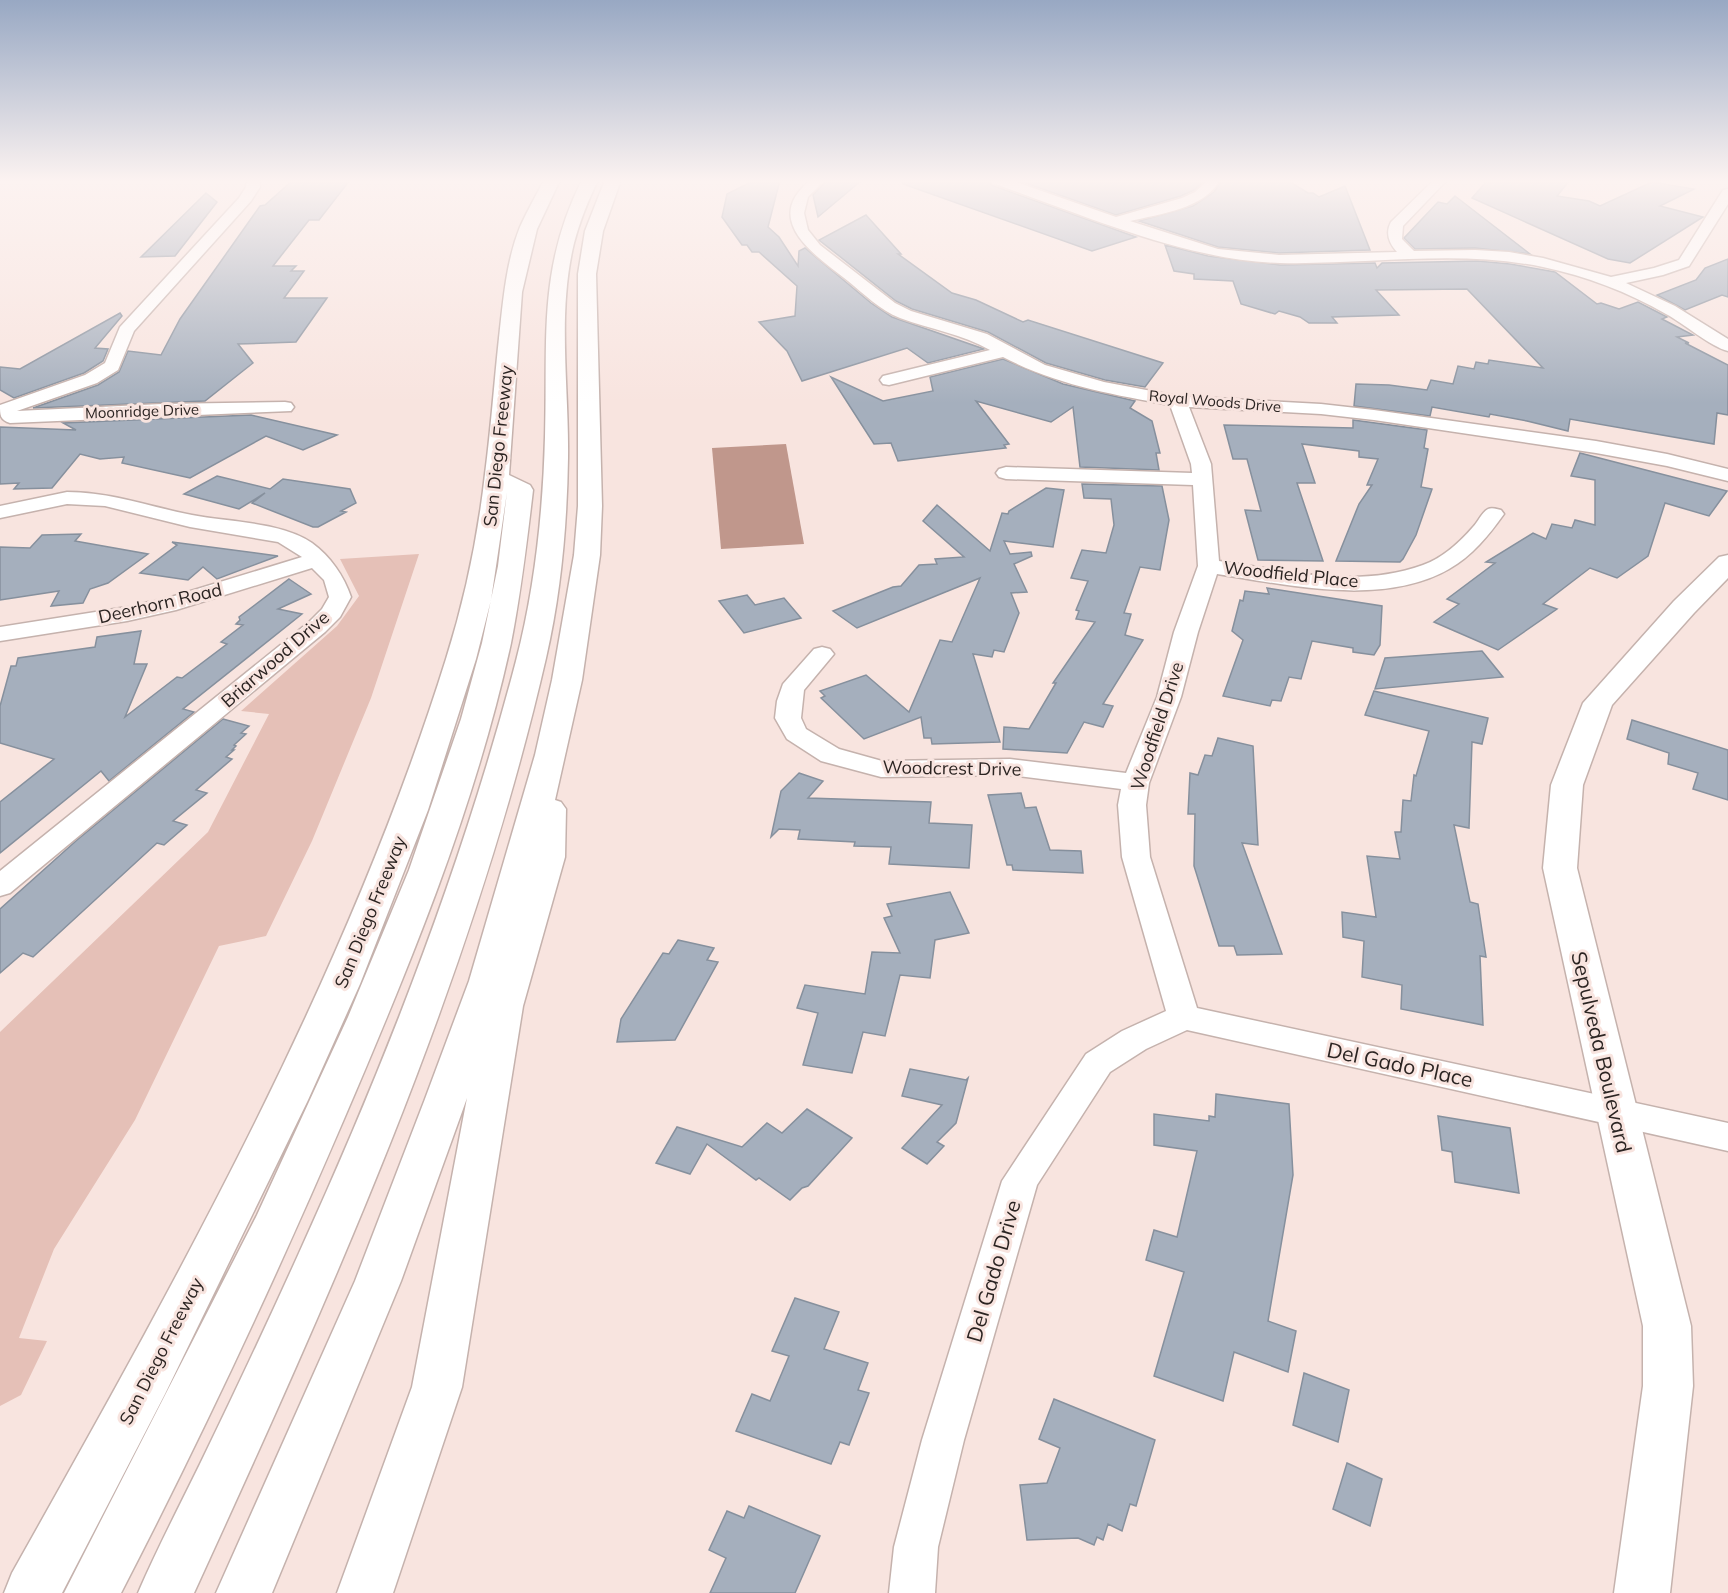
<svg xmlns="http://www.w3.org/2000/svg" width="1728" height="1593" viewBox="0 0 1728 1593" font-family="Mulish,sans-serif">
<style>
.green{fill:#e5c0b7}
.water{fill:#c0978c}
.building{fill:#a5afbd;stroke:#86909d;stroke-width:1.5}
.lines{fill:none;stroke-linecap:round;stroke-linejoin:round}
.minor-casing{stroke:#c5b2ad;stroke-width:3}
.secondary-casing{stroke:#c5b2ad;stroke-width:3}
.motorway-casing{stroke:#c5b2ad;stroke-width:3}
.minor{fill:#fff;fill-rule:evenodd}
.secondary{fill:#fff;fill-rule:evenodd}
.motorway{fill:#fff;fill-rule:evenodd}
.labels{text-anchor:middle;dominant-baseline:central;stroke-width:6;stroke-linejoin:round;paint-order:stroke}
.far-street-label{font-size:15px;fill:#2b2422;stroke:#f8e4df}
.street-label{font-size:18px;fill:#2b2422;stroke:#f8e4df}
.near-street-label{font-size:21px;fill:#2b2422;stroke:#f8e4df}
</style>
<rect width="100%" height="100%" fill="#f8e4df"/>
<polygon class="green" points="419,554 371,698 312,841 266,936 219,946 135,1120 54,1249 19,1338 47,1341 21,1395 0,1406 0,1032 208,832 269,714 241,711 337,626 359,596 340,559"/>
<polygon class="water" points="786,444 804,544 721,549 712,448"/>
<g class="building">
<polygon points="293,180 350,180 319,220 309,220 273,266 296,266 291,271 304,271 284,298 327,298 296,342 238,344 253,363 205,401 33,408 98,385 119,372 128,351 161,355 180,319 260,206 265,205"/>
<polygon points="755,180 780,180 768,227 779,237 798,266 799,251 805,248 871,303 892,317 984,349 928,363 907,348 802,381 787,351 759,322 795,316 797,286 759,252 752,252 747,245 742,245 722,217 727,194"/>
<polygon points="827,180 862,180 818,217 813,195"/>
<polygon points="903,180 989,180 991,185 1136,237 1092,251 903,184"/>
<polygon points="1017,180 1205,180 1194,190 1181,196 1116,215"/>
<polygon points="1222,180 1287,180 1308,193 1313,193 1319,197 1345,186 1370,250 1279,253 1218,247 1139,221 1193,206 1214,192"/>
<polygon points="1494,180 1570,180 1557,196 1589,201 1600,206 1652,182 1694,189 1660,206 1703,217 1630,263 1608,259 1472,198 1486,182 1491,183"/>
<polygon points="206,193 217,202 175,256 141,257"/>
<polygon points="1455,196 1530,254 1475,248 1415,249 1404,238 1438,202 1447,204"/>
<polygon points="866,215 901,254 898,254 952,293 976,300 1023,322 1028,320 1163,363 1145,387 1105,380 1046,363 988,332 912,309 896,301 819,240"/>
<polygon points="1165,245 1208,256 1280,265 1375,263 1377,268 1382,263 1478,261 1510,264 1555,272 1597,304 1601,303 1619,309 1638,302 1667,317 1662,319 1693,335 1677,337 1689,343 1685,343 1728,365 1728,415 1717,413 1714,444 1570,419 1568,431 1527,421 1490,414 1489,417 1432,407 1430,416 1354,406 1356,384 1389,385 1427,390 1431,380 1453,384 1458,366 1474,369 1476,362 1488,364 1489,360 1543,368 1467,289 1376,290 1399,315 1332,317 1337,323 1309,323 1300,317 1279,311 1275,314 1241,304 1233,281 1194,279 1194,274 1174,271"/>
<polygon points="1728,259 1728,297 1722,295 1685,310 1657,295 1696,280 1705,268"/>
<polygon points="120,313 122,316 95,348 108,349 103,361 84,373 14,398 0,390 0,367 20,369"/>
<polygon points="1003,359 1063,384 1135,401 1130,408 1152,421 1160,453 1156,453 1159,470 1080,467 1073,407 1051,422 976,401 1009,444 1004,445 1006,448 898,461 891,443 874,444 831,377 883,401 933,391 930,377"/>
<polygon points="251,415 337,435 303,450 266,436 190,478 122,463 124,457 100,459 80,454 52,488 14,489 19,483 0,484 0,427 76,430 63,423"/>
<polygon points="1353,420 1427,430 1424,448 1428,449 1421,487 1432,489 1416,535 1403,559 1400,562 1336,561 1359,504 1372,485 1367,485 1378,459 1359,457 1359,451 1302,444 1315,483 1297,483 1323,561 1258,560 1245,510 1261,511 1247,459 1233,459 1224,425 1353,428"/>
<polygon points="1580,453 1727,491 1709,516 1665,503 1648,556 1617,578 1590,568 1543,604 1557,609 1498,650 1434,622 1459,604 1447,599 1495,563 1486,562 1533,533 1546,539 1552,524 1572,528 1575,520 1595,525 1595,480 1571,476"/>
<polygon points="217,476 270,489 283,479 350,489 356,503 341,511 346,512 318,527 313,527 252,503 265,493 239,509 184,494"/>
<polygon points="1082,484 1162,486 1169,520 1160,570 1140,567 1124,613 1131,614 1125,635 1143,640 1103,704 1113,706 1103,727 1084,722 1067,753 1003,749 1004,727 1029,729 1056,683 1053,683 1095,622 1076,619 1079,611 1076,610 1088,581 1071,578 1082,550 1106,553 1114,525 1111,499 1084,498"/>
<polygon points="1046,488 1064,490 1053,547 1004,541 1010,554 1031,552 1032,556 1014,564 1027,592 1011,593 1019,613 1004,652 994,650 992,657 973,654 1000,742 932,744 931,738 924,738 921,717 864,739 821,698 825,696 820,691 866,675 909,712 940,640 952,642 980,578 857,628 833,611 893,587 901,586 919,565 937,564 935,559 964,557 923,521 937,505 990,551 1002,513 1008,514 1009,511"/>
<polygon points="81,534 75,541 148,554 108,583 90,589 83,603 51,606 59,591 0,600 0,547 30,548 42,535"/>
<polygon points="172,542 278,556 217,579 203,567 188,580 140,573 177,545"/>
<polygon points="289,579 311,594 278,609 302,614 183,709 194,712 109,781 101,771 0,853 0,802 54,759 0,743 0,706 11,666 16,666 18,658 95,647 97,637 141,631 134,664 147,664 125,717 177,677 182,678 227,644 221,642 243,625 236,624 240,620 239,617"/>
<polygon points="1267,588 1382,606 1380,645 1374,655 1353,652 1353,648 1312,641 1301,679 1289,677 1281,701 1272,700 1270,706 1223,696 1243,640 1232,631 1240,600 1243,601 1245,591 1269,594"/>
<polygon points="747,595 755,605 784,598 801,618 744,633 719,601"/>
<polygon points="1482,651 1503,677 1375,689 1385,658"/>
<polygon points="1374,691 1488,718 1482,744 1472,742 1469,828 1454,825 1470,902 1478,904 1486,957 1480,956 1483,1025 1401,1009 1402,985 1362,977 1364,941 1343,937 1342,912 1376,917 1367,856 1400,859 1395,832 1401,832 1403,800 1411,801 1414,775 1416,776 1429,731 1365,715"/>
<polygon points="223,719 249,726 241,733 246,734 234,745 236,746 232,750 234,750 226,757 232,759 196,790 207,793 173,821 187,825 164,845 157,843 33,957 23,953 0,973 0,909 77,840"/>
<polygon points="1632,720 1728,750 1728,800 1693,789 1698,773 1668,764 1669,753 1627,739"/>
<polygon points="1218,738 1253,746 1258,845 1242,843 1282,954 1237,955 1234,946 1219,946 1194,866 1195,814 1188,814 1190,773 1198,775 1205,755 1212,756"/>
<polygon points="799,773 823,781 808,798 931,802 929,823 972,825 969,868 889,864 891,847 854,846 855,842 798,839 800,830 779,829 771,837 781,791"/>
<polygon points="1021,793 1025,808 1036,807 1050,850 1081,851 1083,873 1013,870 1012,865 1007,865 988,795"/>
<polygon points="950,892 969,933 935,940 930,978 900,975 885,1036 863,1032 852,1073 803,1065 818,1013 797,1008 805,985 865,994 872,952 900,953 884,918 892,916 887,904"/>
<polygon points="678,940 714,948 707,960 718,962 675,1040 617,1042 621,1019 663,953 669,954"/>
<polygon points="910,1069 966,1080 968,1078 956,1123 937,1142 944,1146 927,1164 902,1148 942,1105 902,1096"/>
<polygon points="1216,1094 1289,1104 1293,1175 1268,1321 1296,1331 1288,1372 1234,1352 1223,1401 1154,1376 1184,1272 1146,1260 1154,1230 1177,1237 1197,1151 1154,1145 1154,1114 1209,1121 1209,1116 1215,1117"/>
<polygon points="807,1109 852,1138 808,1186 802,1188 790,1200 759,1178 756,1180 707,1144 690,1174 656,1163 677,1127 742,1147 767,1123 782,1133"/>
<polygon points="1438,1116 1510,1128 1519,1193 1455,1182 1452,1152 1442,1150"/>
<polygon points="795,1298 839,1312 824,1349 868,1363 858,1390 869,1393 849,1445 840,1442 831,1464 736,1431 752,1394 770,1401 789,1356 772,1351"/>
<polygon points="1304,1373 1349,1390 1338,1442 1293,1425"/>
<polygon points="1054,1399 1155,1440 1136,1506 1130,1504 1122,1531 1108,1524 1103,1540 1097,1537 1094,1545 1078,1538 1027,1540 1020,1485 1047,1483 1060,1448 1039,1439"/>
<polygon points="1347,1463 1382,1479 1370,1526 1333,1509"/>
<polygon points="749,1506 820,1536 795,1593 710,1593 726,1558 709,1550 727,1511 744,1518"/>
</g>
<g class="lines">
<g class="minor-casing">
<g id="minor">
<path d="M247,180h12l1,7 -9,14 -117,130 -16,39 -21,13 -80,28 145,-7 123,-2 6,1 3,4 -3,4 -281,12c-10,-3 -10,-8 -10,-18l85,-30 20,-12 15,-36 119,-129 7,-11z"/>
<path d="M811,180h14l-17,17 -4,16 4,17 12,15 75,58 16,8 76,23 58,31 59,17 74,14 143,8 53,6 222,31 71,13 61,15v12l-61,-15 -71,-13 -222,-33 -53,-6 -132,-7 22,57 8,97c67,10 139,28 204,4 20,-7 37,-23 50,-38 5,-5 9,-15 15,-18 4,-2 9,0 13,1l3,4c-15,21 -32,42 -55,55 -66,38 -161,16 -232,5l-19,58 -17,65 -32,86 -3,22 4,52 47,151 531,115v28l-541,-121 -41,19 -36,23 -73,113 -73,255 -26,107 -3,46h-46l5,-46 28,-107 80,-259 84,-127 36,-23 44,-20 -44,-154 -4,-52 3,-16 -111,-14 -129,2 -60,-16 -34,-22 -12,-21 2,-17 6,-17 31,-35 8,-2 8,2 4,5 -30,36 -3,28 5,11 33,20 43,12 128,-2 116,14 31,-76 17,-65 24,-66 -5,-81 -187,-6 -7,-2 -3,-4 3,-4 7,-2 186,6 -1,-9 -21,-59c-59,-11 -113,-20 -167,-48l-114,28 -6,-1 -3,-4 3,-4 107,-26c-28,-16 -60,-21 -90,-32 -20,-8 -36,-24 -52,-37 -32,-25 -88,-61 -37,-101z"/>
<path d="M991,180h19l106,37 66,-19 13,-6 13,-12h12c-16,29 -60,34 -90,41l88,28 61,6 118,-3c-8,-9 -12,-19 -6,-30l43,-42h13l-44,46 -1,13 12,12 61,-1 34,2 34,6 68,19 43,-9 25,-8 44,-70 5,-1v15l-39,62 -26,9 -37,8 49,23 53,33v12c-17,-4 -45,-28 -62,-37 -38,-22 -80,-38 -123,-47 -86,-18 -176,-2 -263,-4 -93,-2 -199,-49 -288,-80z"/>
<path d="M67,492c44,0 83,15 125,23 36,7 90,7 120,28 18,13 32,33 39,54l-11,20 -15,15 -315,261 -10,3v-25l309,-249 13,-13 7,-12 -5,-17 -12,-12 -136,42 -49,11 -127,20v-14l127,-20 44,-10 131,-40 -24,-15 -88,-15 -85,-21 -38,-2 -67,14v-12z"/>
</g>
</g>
<g class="secondary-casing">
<polygon id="secondary" points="1728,555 1728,578 1694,613 1612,705 1583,785 1577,868 1691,1326 1693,1386 1670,1593 1614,1593 1643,1386 1643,1326 1543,868 1551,785 1583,703 1674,601 1719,557"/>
</g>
<g class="motorway-casing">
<g id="motorway">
<path d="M544,180h16l-23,49 -15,63 -13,183 21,10 3,5c-6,51 -12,102 -22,153 -36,165 -101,322 -167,476 -69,161 -143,319 -223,474h-57l193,-378 91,-198 61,-147 52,-151 21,-76 16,-77 9,-74 -16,108 -15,59 -48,151 -68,174 -52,116 -143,294 -103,199h-58l8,-20c165,-294 333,-591 434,-914 19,-60 32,-123 39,-185 6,-45 9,-90 14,-136 4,-36 7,-76 21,-111 7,-16 16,-31 24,-47z"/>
<path d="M582,180h16c-10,21 -18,40 -24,63 -17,70 -5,144 -6,215 -1,67 -7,135 -22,200 -75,326 -214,633 -352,935h-56c19,-44 41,-86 62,-129 34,-70 67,-140 99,-211 87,-191 164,-389 217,-592 19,-73 27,-149 29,-224 3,-96 -8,-167 37,-257z"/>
<polygon points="605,180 621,180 603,231 596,274 602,506 600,555 582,680 555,800 561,802 566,809 565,857 523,1006 462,1387 393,1593 337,1593 412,1387 467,1098 401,1281 272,1593 216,1593 355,1281 425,1099 469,981 535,755 552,680 574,555 578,506 578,274 585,231"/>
</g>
</g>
<use href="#minor" class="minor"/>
<use href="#secondary" class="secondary"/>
<use href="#motorway" class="motorway"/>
</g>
<linearGradient id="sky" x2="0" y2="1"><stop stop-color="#98a8c3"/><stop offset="0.45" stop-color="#fcf3f1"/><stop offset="1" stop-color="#fcf3f1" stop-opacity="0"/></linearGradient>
<rect width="1728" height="403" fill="url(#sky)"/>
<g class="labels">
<g class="far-street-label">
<text transform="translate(1215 401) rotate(5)">Royal Woods Drive</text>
<text transform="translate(142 411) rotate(-2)">Moonridge Drive</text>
</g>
<g class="street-label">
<text transform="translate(498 446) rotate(-84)">San Diego Freeway</text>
<text transform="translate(1291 574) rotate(6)">Woodfield Place</text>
<text transform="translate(160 603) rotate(-13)">Deerhorn Road</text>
<text transform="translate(275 659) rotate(-41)">Briarwood Drive</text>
<text transform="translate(1157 726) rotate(-72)">Woodfield Drive</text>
<text transform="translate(952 768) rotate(1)">Woodcrest Drive</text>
<text transform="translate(370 912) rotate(-68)">San Diego Freeway</text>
<text transform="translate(161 1351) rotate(-63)">San Diego Freeway</text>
</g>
<g class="near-street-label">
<text transform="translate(1602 1052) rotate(77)">Sepulveda Boulevard</text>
<text transform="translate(1400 1064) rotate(12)">Del Gado Place</text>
<text transform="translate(993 1271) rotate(-74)">Del Gado Drive</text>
</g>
</g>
</svg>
